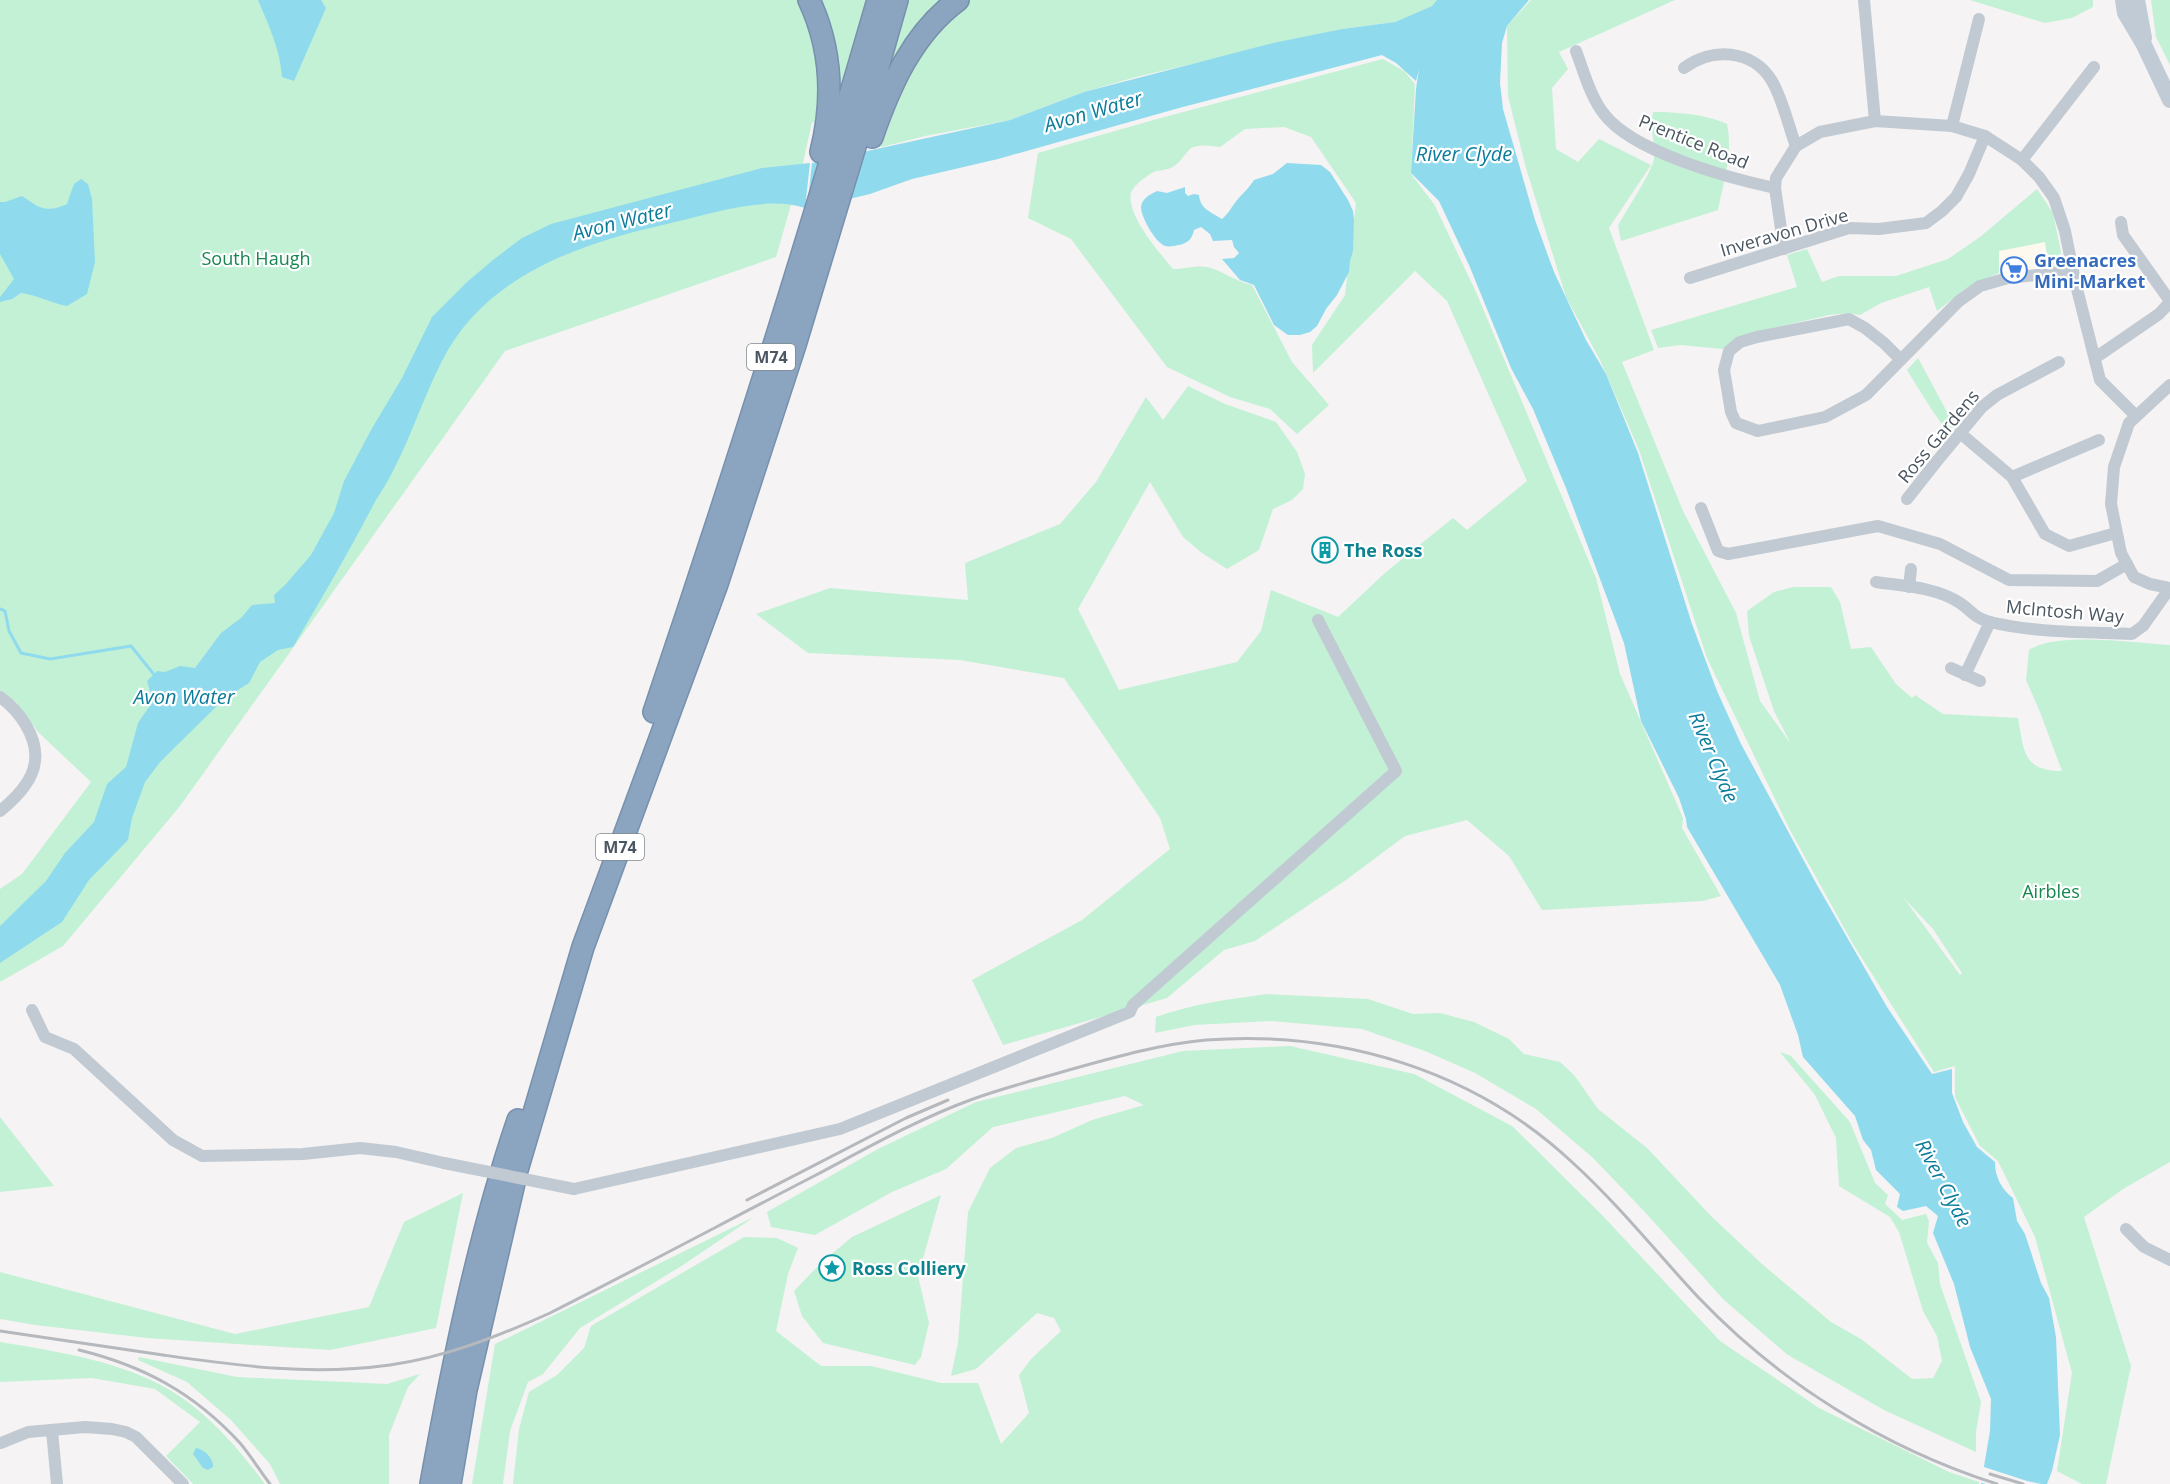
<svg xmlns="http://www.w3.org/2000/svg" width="2170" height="1484" viewBox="0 0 2170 1484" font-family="'Open Sans',sans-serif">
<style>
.commercial{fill:#fdf9ef}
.green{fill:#c3f1d5;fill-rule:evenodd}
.water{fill:#90daee}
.pier{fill:#f5f3f3}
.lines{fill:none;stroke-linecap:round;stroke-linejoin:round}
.stream{stroke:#90daee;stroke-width:3}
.highway-casing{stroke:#7690ad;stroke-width:24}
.street{stroke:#c1cad2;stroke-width:12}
.secondary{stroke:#c1cbd6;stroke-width:16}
.highway{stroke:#8ba5c1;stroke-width:21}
.rail{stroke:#b5b8bd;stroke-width:3}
.street-bridge{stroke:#c1cad2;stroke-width:12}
.labels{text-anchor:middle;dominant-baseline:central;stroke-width:4.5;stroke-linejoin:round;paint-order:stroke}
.shield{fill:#fff;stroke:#808990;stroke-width:1.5}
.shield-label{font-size:16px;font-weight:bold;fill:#4a5661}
.street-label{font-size:18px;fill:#4a5661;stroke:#fff}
.park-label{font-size:18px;fill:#17864f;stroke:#fff}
.shop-label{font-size:18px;font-weight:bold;fill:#366cbe;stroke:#fff;text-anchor:start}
.culture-label{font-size:18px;font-weight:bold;fill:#0d838f;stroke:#fff;text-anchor:start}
.water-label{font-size:20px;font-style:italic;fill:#0c7c9b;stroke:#fff}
</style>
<rect width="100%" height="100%" fill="#f5f3f3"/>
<polygon class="commercial" points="2045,242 2049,268 1999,273 1998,251"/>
<g class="green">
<polygon points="0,0 1437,0 1432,6 1395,22 1342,29 1136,77 1084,92 1010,120 925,136 882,147 812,122 803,163 776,257 505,351 180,806 63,946 0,982 0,889 22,874 91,782 38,732 16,702 0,691"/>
<path d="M1531,0h144l-116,52 9,17 -16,19 4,61 22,13 21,-23 52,26 -42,63 45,122 -32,12 61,149 53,102 24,88 31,43 -17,-33 -25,-75 -2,-25 27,-19 19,-5h38l9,15 11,47 20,-2 25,37 16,14 3,-3 28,19 75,4c6,33 5,53 44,53l-22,-59 -14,-32 3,-30c28,-19 106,-7 141,-5v517l-47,27 -39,28 47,149 -25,118h-24l-25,-13 15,-98 -37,-136 -37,-76 -18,-15 -25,-49v-31l-21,6 -81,-128 -63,-114 -83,-172 -68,-208 -39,-90 -34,-63 -40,-129 -18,-72 -1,-70zM1903,897l30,32 29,44 -2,2z"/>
<polygon points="1970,0 2093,0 2093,7 2072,18 2045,23"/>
<polygon points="2151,0 2170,0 2170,65 2156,37"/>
<path d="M1383,59l21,12 11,13 -4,90 23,30 42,88 120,286 24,96 63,144 -1,10 39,68 -18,5 -161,9 -33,-54 -42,-36 -62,16 -59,44 -91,61 -31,9 -57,48 -164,47 -31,-65 110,-60 88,-71 -10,-31 -96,-140 -104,-18 -152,-7 -52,-39 74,-26 138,12 -3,-37 95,-39 36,-42 50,-85 17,23 25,-34 37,18 51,18 21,30 8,22 -2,15 -11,11 -19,9 -14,41 -32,19 -25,-16 -19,-16 -33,-55 -72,127 41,81 118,-28 24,-31 10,-41 67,27 48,-45 67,-54 14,12 60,-49 -80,-180 -32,-30 -102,102 -1,-28 33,-50 11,-92 -45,-66 -27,-10 -39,2 -25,18c-10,-1 -23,-4 -31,3 -6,6 -9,13 -16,17 -7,4 -16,2 -23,7 -6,4 -17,12 -19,19 -5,22 29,60 42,76 10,0 24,-4 34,-2 17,4 29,15 45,18l40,77 37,43 -32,29 -27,-25 -40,-12 -63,-30 -96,-128 -43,-21 10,-65 119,-34z"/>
<path d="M1653,112c24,0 52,2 74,12 6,29 -3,57 -9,86l-97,31 -3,-15c7,-14 34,-54 36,-67 2,-16 -5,-31 -1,-47z"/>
<polygon points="2037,189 2053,213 2061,252 2057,266 2049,268 2045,242 1999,251 1999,273 1965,289 1937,311 1929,287 1881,303 1860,315 1849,313 1829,315 1752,333 1722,349 1681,345 1658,348 1651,330 1797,287 1787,255 1807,249 1822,282 1839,276 1896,276 1948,259 1980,237"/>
<polygon points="1918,358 1954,425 1948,433 1930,407 1907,370"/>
<path d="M1267,994l101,5 45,15 27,-1 34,9 35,17 15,15 36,8 14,13 24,34 49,39 64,68 51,48 69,58 30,17 51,40 21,-1 9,-17 -5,-25 -14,-25 -24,-79 -9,-15 -51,-31 -3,-48 -21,-43 -35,-43 11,4 59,66 25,61 13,12 -3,9 17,16 24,-6 3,7 -2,22 11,20 2,21 41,118 -5,30v20l-92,-42 -96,-55 -64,-55 -80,-89 -52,-54 -56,-48 -61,-36 -50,-22 -63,-22 -91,-8 -77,4 -39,8 1,-16c36,-13 74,-18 111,-23z"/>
<polygon points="1290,1046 1414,1074 1512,1126 1602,1215 1720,1341 1819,1408 1949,1472 1979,1482 1979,1484 513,1484 519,1429 529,1392 557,1375 584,1348 591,1326 744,1237 777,1238 798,1248 788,1274 776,1331 821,1366 871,1366 941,1383 978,1383 1001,1444 1029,1413 1019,1375 1032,1358 1061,1331 1054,1318 1037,1313 976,1369 951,1376 958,1343 968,1212 990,1168 1016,1148 1052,1138 1092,1120 1144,1105 1125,1096 993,1127 946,1169 892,1192 815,1235 771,1227 767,1212 878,1149 976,1102 1183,1051"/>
<polygon points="0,1117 54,1186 0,1192"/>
<polygon points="463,1193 436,1328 330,1350 147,1338 35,1325 0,1319 0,1272 235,1334 369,1307 404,1222"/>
<polygon points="941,1195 918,1276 929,1323 921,1357 915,1365 823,1343 802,1316 794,1291 821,1263 852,1237"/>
<polygon points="754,1217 683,1265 580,1328 543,1374 528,1382 510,1431 503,1484 472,1484 495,1344"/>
<path d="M0,1342c53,9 110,17 159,42 44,23 77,61 106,100h-72l-27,-28 34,-34 -45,-33 -63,-11 -92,4z"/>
<polygon points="139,1357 237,1377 387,1384 420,1374 408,1387 389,1435 389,1484 280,1484 270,1464 231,1420 187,1382 138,1360"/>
</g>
<g class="water">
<path d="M258,0h63l5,8 -32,73 -12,-4c-2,-28 -13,-51 -24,-77z"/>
<path d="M1437,0h92l-22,26 -5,17 -2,40 3,26 32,111 19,52 32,68 20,34 32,79 54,171 25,67 24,53 76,141 70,122 45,67 20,-5v24l11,29 14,25 18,15c0,15 6,27 18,36l4,23 8,13 16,49 8,15 7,39 4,98 -8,36 -5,13h-66l9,-53 1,-32 -21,-52 -16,-63 -21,-51 5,-17 -12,-10 -23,5 -6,-4 3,-13 -24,-24 -5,-20 -8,-10 -8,-24 -52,-59 -5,-22 -18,-50 -93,-158 -1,-8 -7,-21 -38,-77 -17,-78 -58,-155 -33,-79 -22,-41 -42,-103 -30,-64 -28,-28 5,-84 3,-20 -3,12 -20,-18 -14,-8 -203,53 -181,51 -86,20 -42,15 -63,15 5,-46 198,-43 74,-28 189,-49 69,-14 53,-7 37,-16z"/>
<path d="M810,163l-5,45c-40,-13 -94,6 -134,15 -89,20 -185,51 -229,138 -18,35 -30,73 -48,108 -5,11 -12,21 -18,31 -26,50 -54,98 -83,147l-15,3 -18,12 -11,21 -25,16 -63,62 -16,21 -13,36 -4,22 -39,40 -27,42 -62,41v-37l46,-45 19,-28 29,-31 13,-38 19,-17 12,-44 15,-22 -6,-20 10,-10 8,1 15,-6 15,2 26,-35 20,-15 11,-13 23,-2 -1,-8 11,-10 26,-30 23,-42 10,-32 27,-51 31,-52 30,-61 35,-35 26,-22 29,-22 29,-14 211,-56z"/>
<path d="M1287,163l34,2 9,7 18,28 5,11 1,9 -1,31 -3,10 -1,11 -12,23 -11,14 -9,17 -7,6 -10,3h-12l-14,-10 -20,-40 -14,-5 -18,-21 12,-1 5,-5 -5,-6 -2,-7 -19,1 -3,-7 -9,-7 -7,3c-2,9 -6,13 -15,15 -5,1 -10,2 -14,1 -10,-4 -24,-29 -24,-39 1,-9 10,-13 16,-16l10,2 18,-6v6l3,3 6,-2 5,1c1,14 12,17 23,24 7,-6 10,-13 16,-20 6,-7 11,-11 16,-19l19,-6z"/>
<path d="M81,179l7,5 4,15 3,63 -8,32 -20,12c-16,-3 -30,-11 -46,-13l-9,6 -12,3v-5l14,-18 -14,-25v-52h5l17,-6c17,11 22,18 45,8l7,-20z"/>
<path d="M196,1448c8,1 18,11 17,19l-5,3 -5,-2 -10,-14z"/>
</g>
<polygon class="pier" points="1981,1466 2027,1481 2041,1484 1986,1484 1979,1482"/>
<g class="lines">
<polyline class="stream" points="0,609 5,611 9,631 21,653 50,659 131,646 156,677"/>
<g class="highway-casing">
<g id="highway">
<path d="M809,0c23,49 25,100 12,152"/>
<path d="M872,137c18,-52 41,-104 86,-137"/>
<path d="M654,712c80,-236 155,-473 224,-712"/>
<path d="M431,1484c22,-122 47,-246 87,-364"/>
<polyline points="450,1484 466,1390 517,1170 583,947 717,584 795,345 863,120 897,0"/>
</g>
</g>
<g class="street">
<polyline points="1864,0 1875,121"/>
<path d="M1576,51c8,21 14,45 28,63 29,38 124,64 171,74"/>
<path d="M1684,68c27,-21 69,-19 88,13 11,19 16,44 24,65"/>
<polyline points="1952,126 1979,19"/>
<polyline points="2022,160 2094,67"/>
<polyline points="2121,222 2123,235 2170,301"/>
<polyline points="1784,249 1775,188 1776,178 1796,146 1820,132 1875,121 1952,126 1985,136 2022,160 2039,177 2054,198 2065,231 2075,281 2100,380 2136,416"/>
<polyline points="1690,278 1849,228 1879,229 1926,223 1942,211 1956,197 1969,174 1985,136"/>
<polyline points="2095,358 2159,314 2170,302"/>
<polyline points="1901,360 1884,343 1865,328 1849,319 1757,337 1740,342 1729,351 1724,370 1731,412 1736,423 1758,431 1825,417 1866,395 1959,301 1980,286 2008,278 2073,271"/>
<polyline points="2170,385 2129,423 2114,467 2111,504 2121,553 2134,577 2150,584 2170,588"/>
<polyline points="1960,433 2012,477 2045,534 2069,546 2116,533"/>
<polyline points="2012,477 2099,440"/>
<polyline points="1907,499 1937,461 1982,407 1997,395 2059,362"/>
<polyline points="1701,508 1718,551 1728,554 1878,526 1940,544 2009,580 2097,581 2127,564"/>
<path d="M1876,582c27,4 60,5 84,21 12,8 14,15 30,19 46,11 95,10 142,12l11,-8 27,-38"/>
<polyline points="1909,587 1911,569"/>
<polyline points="1951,668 1980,681"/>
<polyline points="1965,675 1990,622"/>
<path d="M0,697c19,13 38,40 35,64 -2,21 -20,38 -35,50"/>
<polyline points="32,1010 45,1037 74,1049 173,1140 202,1156 303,1154 360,1148 396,1152 444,1163"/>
<polyline points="574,1189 840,1129 1130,1012 1133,1005 1396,771 1318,620"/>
<polyline points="2126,1229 2144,1247 2170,1260"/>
<polyline points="52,1431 57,1484"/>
<polyline points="1,1443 28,1432 85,1427 112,1429 126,1432 136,1437 183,1484"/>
</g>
<g class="secondary">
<polyline points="2123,0 2125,13 2144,45 2170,100"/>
<polyline points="2137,0 2144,38"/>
</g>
<use href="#highway" class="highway"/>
<g class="rail">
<polyline points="747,1200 906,1118 948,1100"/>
<path d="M0,1331c54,8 109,16 163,24 78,11 147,21 227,10 56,-8 109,-29 160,-52 89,-45 177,-92 266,-138 51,-27 102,-56 157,-76 33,-12 69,-21 103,-31 43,-12 86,-24 130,-28 134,-10 268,30 367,123 45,41 83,89 125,134 82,86 186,151 299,187"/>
<path d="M79,1350c65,16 115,43 161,93 11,13 20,28 30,41"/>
<polyline points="1990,1474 2023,1484"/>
</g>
<polyline class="street-bridge" points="444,1163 574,1189"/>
</g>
<defs>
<g id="supermarket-ring" transform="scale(1.35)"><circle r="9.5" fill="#fff" stroke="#3f7fe0" stroke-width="1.5"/><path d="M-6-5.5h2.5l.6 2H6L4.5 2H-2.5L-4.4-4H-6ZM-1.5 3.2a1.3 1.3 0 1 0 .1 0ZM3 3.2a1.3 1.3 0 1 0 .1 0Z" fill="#3f7fe0"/></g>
<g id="building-ring" transform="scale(1.35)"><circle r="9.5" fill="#fff" stroke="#0f9aa8" stroke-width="1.5"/><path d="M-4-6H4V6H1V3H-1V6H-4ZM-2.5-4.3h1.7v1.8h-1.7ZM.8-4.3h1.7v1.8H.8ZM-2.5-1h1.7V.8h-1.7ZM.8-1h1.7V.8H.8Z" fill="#0f9aa8"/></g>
<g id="sight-ring" transform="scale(1.35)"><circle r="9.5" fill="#fff" stroke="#0f9aa8" stroke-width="1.5"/><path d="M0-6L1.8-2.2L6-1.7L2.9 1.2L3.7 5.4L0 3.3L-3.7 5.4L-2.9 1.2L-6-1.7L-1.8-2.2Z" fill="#0f9aa8"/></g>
</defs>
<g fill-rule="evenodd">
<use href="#supermarket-ring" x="2014" y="270"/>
<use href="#building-ring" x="1325" y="550"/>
<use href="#sight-ring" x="832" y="1268"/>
</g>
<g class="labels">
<g class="shield">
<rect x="747" y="344" width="48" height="26" rx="4.5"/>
<rect x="596" y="834" width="48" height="26" rx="4.5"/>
</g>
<g class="shield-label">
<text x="771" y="357">M74</text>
<text x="620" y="847">M74</text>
</g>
<g class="street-label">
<text transform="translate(1694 141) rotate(22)">Prentice Road</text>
<text transform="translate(1784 232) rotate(-16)">Inveravon Drive</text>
<text transform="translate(1938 436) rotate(-50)">Ross Gardens</text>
<text transform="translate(2065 611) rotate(5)">McIntosh Way</text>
</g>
<g class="park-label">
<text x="256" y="258">South Haugh</text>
<text x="2051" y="891">Airbles</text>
</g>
<g class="shop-label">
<text x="2034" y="260">Greenacres<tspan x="2034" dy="21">Mini-Market</tspan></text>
</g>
<g class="culture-label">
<text x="1344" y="550">The Ross</text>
<text x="852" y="1268">Ross Colliery</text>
</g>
<g class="water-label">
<text transform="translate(1093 111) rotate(-16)">Avon Water</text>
<text x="1464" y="153">River Clyde</text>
<text transform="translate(622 221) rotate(-14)">Avon Water</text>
<text x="184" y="696">Avon Water</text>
<text transform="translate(1714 757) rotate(67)">River Clyde</text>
<text transform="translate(1944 1183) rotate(62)">River Clyde</text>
</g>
</g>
</svg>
